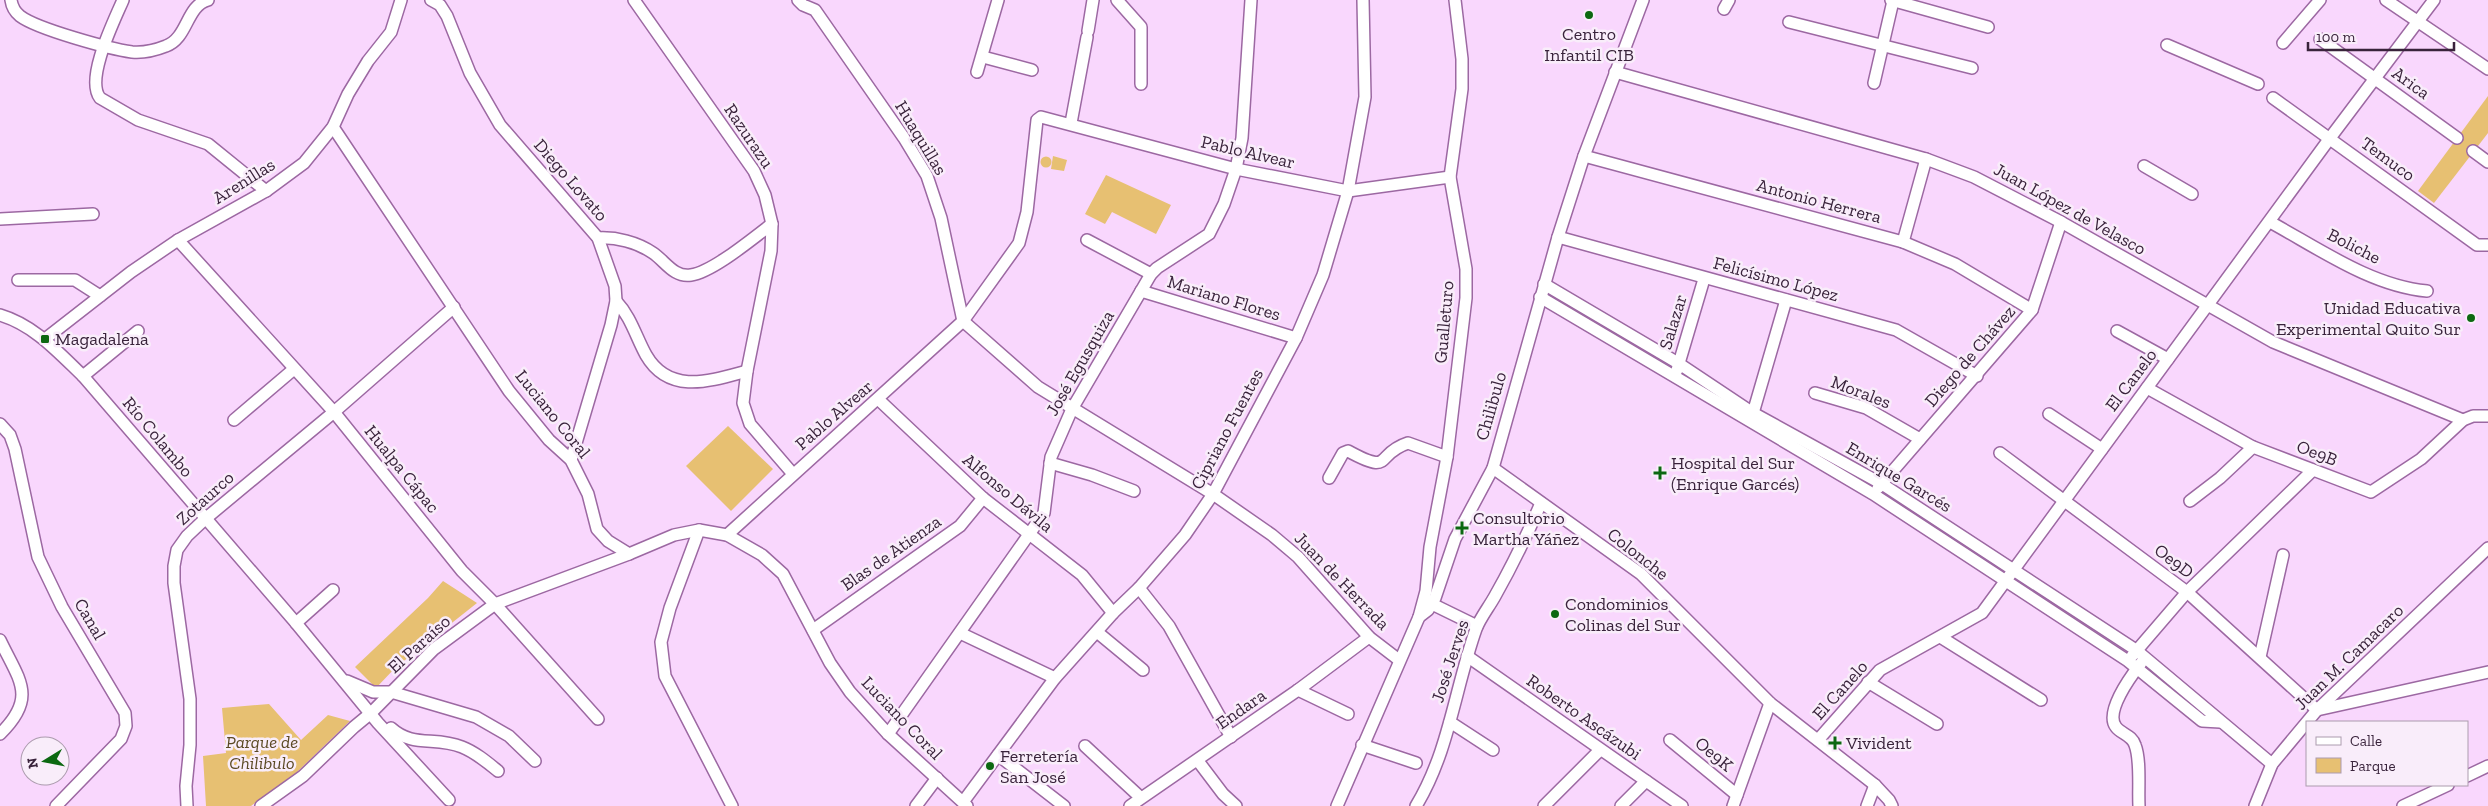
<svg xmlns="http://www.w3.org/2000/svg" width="2488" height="806" viewBox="0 0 2488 806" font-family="'Zilla Slab',serif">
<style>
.green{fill:#e7c072}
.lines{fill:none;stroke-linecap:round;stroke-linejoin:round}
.minor-casing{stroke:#9c68a2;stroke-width:14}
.minor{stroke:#fff;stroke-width:11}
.poi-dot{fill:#0c6811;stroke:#f9edfa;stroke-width:2}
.labels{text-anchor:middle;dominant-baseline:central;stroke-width:5;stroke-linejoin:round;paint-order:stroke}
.poi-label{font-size:18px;fill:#39233b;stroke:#f9edfa;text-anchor:start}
.street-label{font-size:18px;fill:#39233b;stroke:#f9edfa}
.park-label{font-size:18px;font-style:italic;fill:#5b4924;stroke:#f9edfa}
</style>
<rect width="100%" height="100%" fill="#f9d7fd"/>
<g class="green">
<polygon points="2488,96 2488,133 2434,203 2418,191"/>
<polygon points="1053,156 1067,160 1064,171 1051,169"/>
<circle cx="1046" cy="162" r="5.5"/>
<polygon points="1106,175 1171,205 1156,234 1112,212 1105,224 1085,214"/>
<polygon points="728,426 773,469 731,511 686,466"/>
<polygon points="443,581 477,603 395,668 376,688 355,667 428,598"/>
<polygon points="269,704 301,740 328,715 350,721 296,773 251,806 206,806 203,756 226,753 222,708"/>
</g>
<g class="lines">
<g class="minor-casing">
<g id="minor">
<path d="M11,0c1,7 4,12 9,16 17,13 90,33 112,36 12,1 24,-2 34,-6 22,-8 20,-40 42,-46"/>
<path d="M123,0c-9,21 -38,79 -23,98l38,22 70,24 58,47"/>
<polyline points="431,0 440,5 447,16 470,73 500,125 598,238 615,286 616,301 611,325 571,460"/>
<polyline points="634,0 754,171 765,195 772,224 771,251 747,371 743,403 750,424 793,474"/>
<polyline points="798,0 803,5 815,10 904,138 927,176 941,218 963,321"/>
<polyline points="1117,0 1141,27 1141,84"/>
<polyline points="1891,0 1988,27"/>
<polyline points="2386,0 2488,69"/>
<polyline points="1724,9 1729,0"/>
<polyline points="1789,22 1972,68"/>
<polyline points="1088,31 1093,0"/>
<polyline points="2320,39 2457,138"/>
<polyline points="2283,43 2320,0"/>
<polyline points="2167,45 2258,84"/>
<polyline points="983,57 1032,70"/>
<polyline points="977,72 998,0"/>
<polyline points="1615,72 1926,159 1974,177 2061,222 2273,342 2463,420"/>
<polyline points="1874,83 1893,1"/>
<polyline points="2273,98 2477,245 2488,245"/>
<polyline points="1071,123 1087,37"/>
<polyline points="333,127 509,391 549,440 571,460 588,494 597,529 608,541 629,554"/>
<polyline points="2473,151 2488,162"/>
<polyline points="1584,156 1903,242 1955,264 2032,310"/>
<polyline points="2144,166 2192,194"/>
<polyline points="0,219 93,214"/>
<path d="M2270,222c48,26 101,64 157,69"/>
<polyline points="1558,237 1896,330 1977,376"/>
<path d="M598,238c18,-1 39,4 55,15 12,8 21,25 38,22 22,-3 62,-37 81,-51"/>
<polyline points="178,240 334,412 462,571 495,604 598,719"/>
<polyline points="1087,240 1151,274"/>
<polyline points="1903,242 1926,159"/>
<polyline points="18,280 75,280 100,296"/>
<polyline points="1544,284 1678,363 1753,413 1882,484 2136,650 2272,764"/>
<polyline points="1141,291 1296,338"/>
<polyline points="1540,297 1873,494 2128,661 2202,721 2220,722"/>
<path d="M616,301c15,16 20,36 30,54 23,40 64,26 101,16"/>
<path d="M0,315c34,10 58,37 83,61l213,247 82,100 71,77"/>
<polyline points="963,321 1038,387 1213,494 1272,535 1298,557 1369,637 1399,660"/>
<polyline points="2117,331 2168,359"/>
<polyline points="45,339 131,272 178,240 266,191 304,163 333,127 348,94 368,61 391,32 401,0"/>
<polyline points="1677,370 1704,279"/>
<polyline points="83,376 138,331"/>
<polyline points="2147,388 2253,447 2371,492 2421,459 2463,420 2473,416 2488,416"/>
<polyline points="1815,393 1866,408 1920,439"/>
<polyline points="879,400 983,498 1082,575 1113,613"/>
<polyline points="2049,414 2102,449"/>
<polyline points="234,420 294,369"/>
<polyline points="1751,420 1786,300"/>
<polyline points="0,424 10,435 15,449 38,557 62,607 125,713 126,726 121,739 56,806"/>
<polyline points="2000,453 2187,592 2317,710 2488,672"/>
<polyline points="1050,463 1092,475 1134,491"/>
<polyline points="1493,468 1641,574 1770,703 1875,785 1889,800 1892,806"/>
<path d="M1329,478l14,-25 5,-2c46,25 26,3 60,-8l39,14"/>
<polyline points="1878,488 2032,310 2061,222"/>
<polyline points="2190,501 2220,478 2253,447"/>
<polyline points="699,530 670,608 661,642 665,676 732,806"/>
<polyline points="727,535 963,321 1019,243 1027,212 1037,120 1041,117 1236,169 1348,191 1450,177"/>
<polyline points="1139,588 1169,626 1231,737"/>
<polyline points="1432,604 1477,626"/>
<polyline points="1419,617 1426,591 1430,547 1447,457 1466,298 1466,269 1450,177 1462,89 1462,59 1455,0"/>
<polyline points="296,623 333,590"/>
<polyline points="813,630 960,526 983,498"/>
<polyline points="1097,632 1143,670"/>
<polyline points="960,633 1055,678"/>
<polyline points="1942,638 2041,700"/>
<path d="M0,640c19,40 38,57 0,94"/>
<polyline points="1467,656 1682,806"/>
<polyline points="2132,656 2187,592 2313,470"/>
<polyline points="2260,657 2283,555"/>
<polyline points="347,681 373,692 391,692 476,717 509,736 535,761"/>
<polyline points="1868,682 1937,724"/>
<polyline points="1298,690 1348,714"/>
<polyline points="1450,722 1493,750"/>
<path d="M391,728c22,20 44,8 71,19 13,5 25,15 36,24"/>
<polyline points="888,734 1044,513 1051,457 1072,409 1151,274 1157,268 1209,234 1224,204 1236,169 1242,138 1251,0"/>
<polyline points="1670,740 1737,795"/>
<polyline points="1818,740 1880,670 1982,613 2330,138 2434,0"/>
<polyline points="1362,745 1416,763"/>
<polyline points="1085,746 1140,797"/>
<polyline points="998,755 1064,806"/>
<polyline points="1198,761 1223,794 1236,806"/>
<polyline points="2467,776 2488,766"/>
<polyline points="963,802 1055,678 1113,613 1139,588 1185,535 1213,494 1296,338 1323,275 1348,191 1365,97 1363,0"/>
<polyline points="187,806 186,786 190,745 190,699 174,583 174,566 177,550 187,536 205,519 334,412 454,307"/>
<polyline points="261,806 303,776 354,727 371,713 434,649 495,604 629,554 674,535 699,530 727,535 762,555 783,574 830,663 850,692 888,734 967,806"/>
<polyline points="916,806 937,778"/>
<polyline points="1130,806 1298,690 1369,637"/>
<polyline points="1337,806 1419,617 1428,610 1435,598 1455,539 1493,468 1558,237 1584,156 1643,0"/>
<path d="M1416,806c33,-54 39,-118 60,-177 4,-11 13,-22 19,-33 17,-30 32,-61 46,-93"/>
<polyline points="1544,806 1600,750"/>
<polyline points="1621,806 1646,781"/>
<polyline points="1733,806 1770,703"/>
<polyline points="1867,806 1875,785"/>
<path d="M2139,806c-1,-17 2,-46 -4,-61 -3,-10 -14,-11 -19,-18 -12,-15 15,-51 25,-64"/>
<polyline points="2255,806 2272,764 2317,710 2488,548"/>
<polyline points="2403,806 2448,785"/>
</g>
</g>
<use href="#minor" class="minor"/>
</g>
<g class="poi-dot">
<circle cx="1589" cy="15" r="5"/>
<circle cx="2471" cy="318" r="5"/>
<rect x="40" y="334" width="10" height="10" rx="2.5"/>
<path d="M1657.5 465.5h5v5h5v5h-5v5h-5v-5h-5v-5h5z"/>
<path d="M1459.5 520.5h5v5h5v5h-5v5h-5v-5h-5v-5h5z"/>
<circle cx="1555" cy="614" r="5"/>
<path d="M1832.5 735.5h5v5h5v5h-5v5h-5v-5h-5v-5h5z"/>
<circle cx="990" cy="766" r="5"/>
</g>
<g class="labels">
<g class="poi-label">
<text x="1589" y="34" text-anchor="middle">Centro<tspan x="1589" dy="21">Infantil CIB</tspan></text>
<text x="2461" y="308" text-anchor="end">Unidad Educativa<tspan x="2461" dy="21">Experimental Quito Sur</tspan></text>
<text x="55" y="339">Magadalena</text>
<text x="1671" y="463">Hospital del Sur<tspan x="1671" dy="21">(Enrique Garcés)</tspan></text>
<text x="1473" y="518">Consultorio<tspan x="1473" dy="21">Martha Yáñez</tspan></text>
<text x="1565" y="604">Condominios<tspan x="1565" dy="21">Colinas del Sur</tspan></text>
<text x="1846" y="743">Vivident</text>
<text x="1000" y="756">Ferretería<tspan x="1000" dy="21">San José</tspan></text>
</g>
<g class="street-label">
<text transform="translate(2411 83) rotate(36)">Arica</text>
<text transform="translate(749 136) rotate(56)">Razurazu</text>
<text transform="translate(921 138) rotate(59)">Huaquillas</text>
<text transform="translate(1248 152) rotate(13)">Pablo Alvear</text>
<text transform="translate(2388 159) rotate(36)">Temuco</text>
<text transform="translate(571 180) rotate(49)">Diego Lovato</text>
<text transform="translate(244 181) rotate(-32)">Arenillas</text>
<text transform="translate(1819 201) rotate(15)">Antonio Herrera</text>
<text transform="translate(2070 209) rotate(29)">Juan López de Velasco</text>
<text transform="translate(2354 246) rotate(27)">Boliche</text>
<text transform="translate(1776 279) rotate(15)">Felicísimo López</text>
<text transform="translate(1224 298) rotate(17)">Mariano Flores</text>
<text transform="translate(1444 322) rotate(-85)">Gualleturo</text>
<text transform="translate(1673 322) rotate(-73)">Salazar</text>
<text transform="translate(1970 356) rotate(-49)">Diego de Chávez</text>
<text transform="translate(1080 363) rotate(-60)">José Egusquiza</text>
<text transform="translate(2131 380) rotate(-53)">El Canelo</text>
<text transform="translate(1861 392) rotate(21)">Morales</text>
<text transform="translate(1491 406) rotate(-74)">Chilibulo</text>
<text transform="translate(553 414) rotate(51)">Luciano Coral</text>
<text transform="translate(834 415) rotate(-41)">Pablo Alvear</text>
<text transform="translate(1227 429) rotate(-62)">Cipriano Fuentes</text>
<text transform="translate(158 437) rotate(50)">Río Colambo</text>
<text transform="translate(2317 453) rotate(21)">Oe9B</text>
<text transform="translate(402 469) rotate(51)">Hualpa Cápac</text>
<text transform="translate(1899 477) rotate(31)">Enrique Garcés</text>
<text transform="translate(1008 493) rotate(40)">Alfonso Dávila</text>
<text transform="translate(205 498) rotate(-42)">Zotaurco</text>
<text transform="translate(891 553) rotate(-35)">Blas de Atienza</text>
<text transform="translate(1638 554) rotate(38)">Colonche</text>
<text transform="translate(2174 561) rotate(37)">Oe9D</text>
<text transform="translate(1342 581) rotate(46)">Juan de Herrada</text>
<text transform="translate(90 619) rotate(60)">Canal</text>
<text transform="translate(419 644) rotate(-42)">El Paraíso</text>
<text transform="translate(2349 657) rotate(-44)">Juan M. Camacaro</text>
<text transform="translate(1450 661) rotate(-72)">José Jerves</text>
<text transform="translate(1840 690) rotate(-48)">El Canelo</text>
<text transform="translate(1241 709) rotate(-35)">Endara</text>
<text transform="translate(1584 717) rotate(35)">Roberto Ascázubi</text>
<text transform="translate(902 718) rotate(46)">Luciano Coral</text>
<text transform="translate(1714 754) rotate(40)">Oe9K</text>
</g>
<g class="park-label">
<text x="262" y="742">Parque de<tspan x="262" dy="21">Chilibulo</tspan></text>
</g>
</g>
<rect x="2306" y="721" width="162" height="65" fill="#f9edfa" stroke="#ac9cae"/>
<rect x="2316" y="737" width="25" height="8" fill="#ffffff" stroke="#ac9cae"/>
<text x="2350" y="746" font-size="15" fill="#39233b">Calle</text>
<rect x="2316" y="758" width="25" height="15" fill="#e7c072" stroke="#ac9cae"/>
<text x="2350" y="771" font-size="15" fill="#39233b">Parque</text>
<g transform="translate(45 761) rotate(260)"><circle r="24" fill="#f9edfa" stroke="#ac9cae"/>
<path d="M0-4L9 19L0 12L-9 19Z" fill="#0c6811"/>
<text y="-8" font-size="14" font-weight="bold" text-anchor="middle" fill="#39233b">N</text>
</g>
<path d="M2308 42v8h146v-8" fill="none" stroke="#39233b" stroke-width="2.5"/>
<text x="2316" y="42" font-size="15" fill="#39233b" stroke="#f9edfa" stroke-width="4" paint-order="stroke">100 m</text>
</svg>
